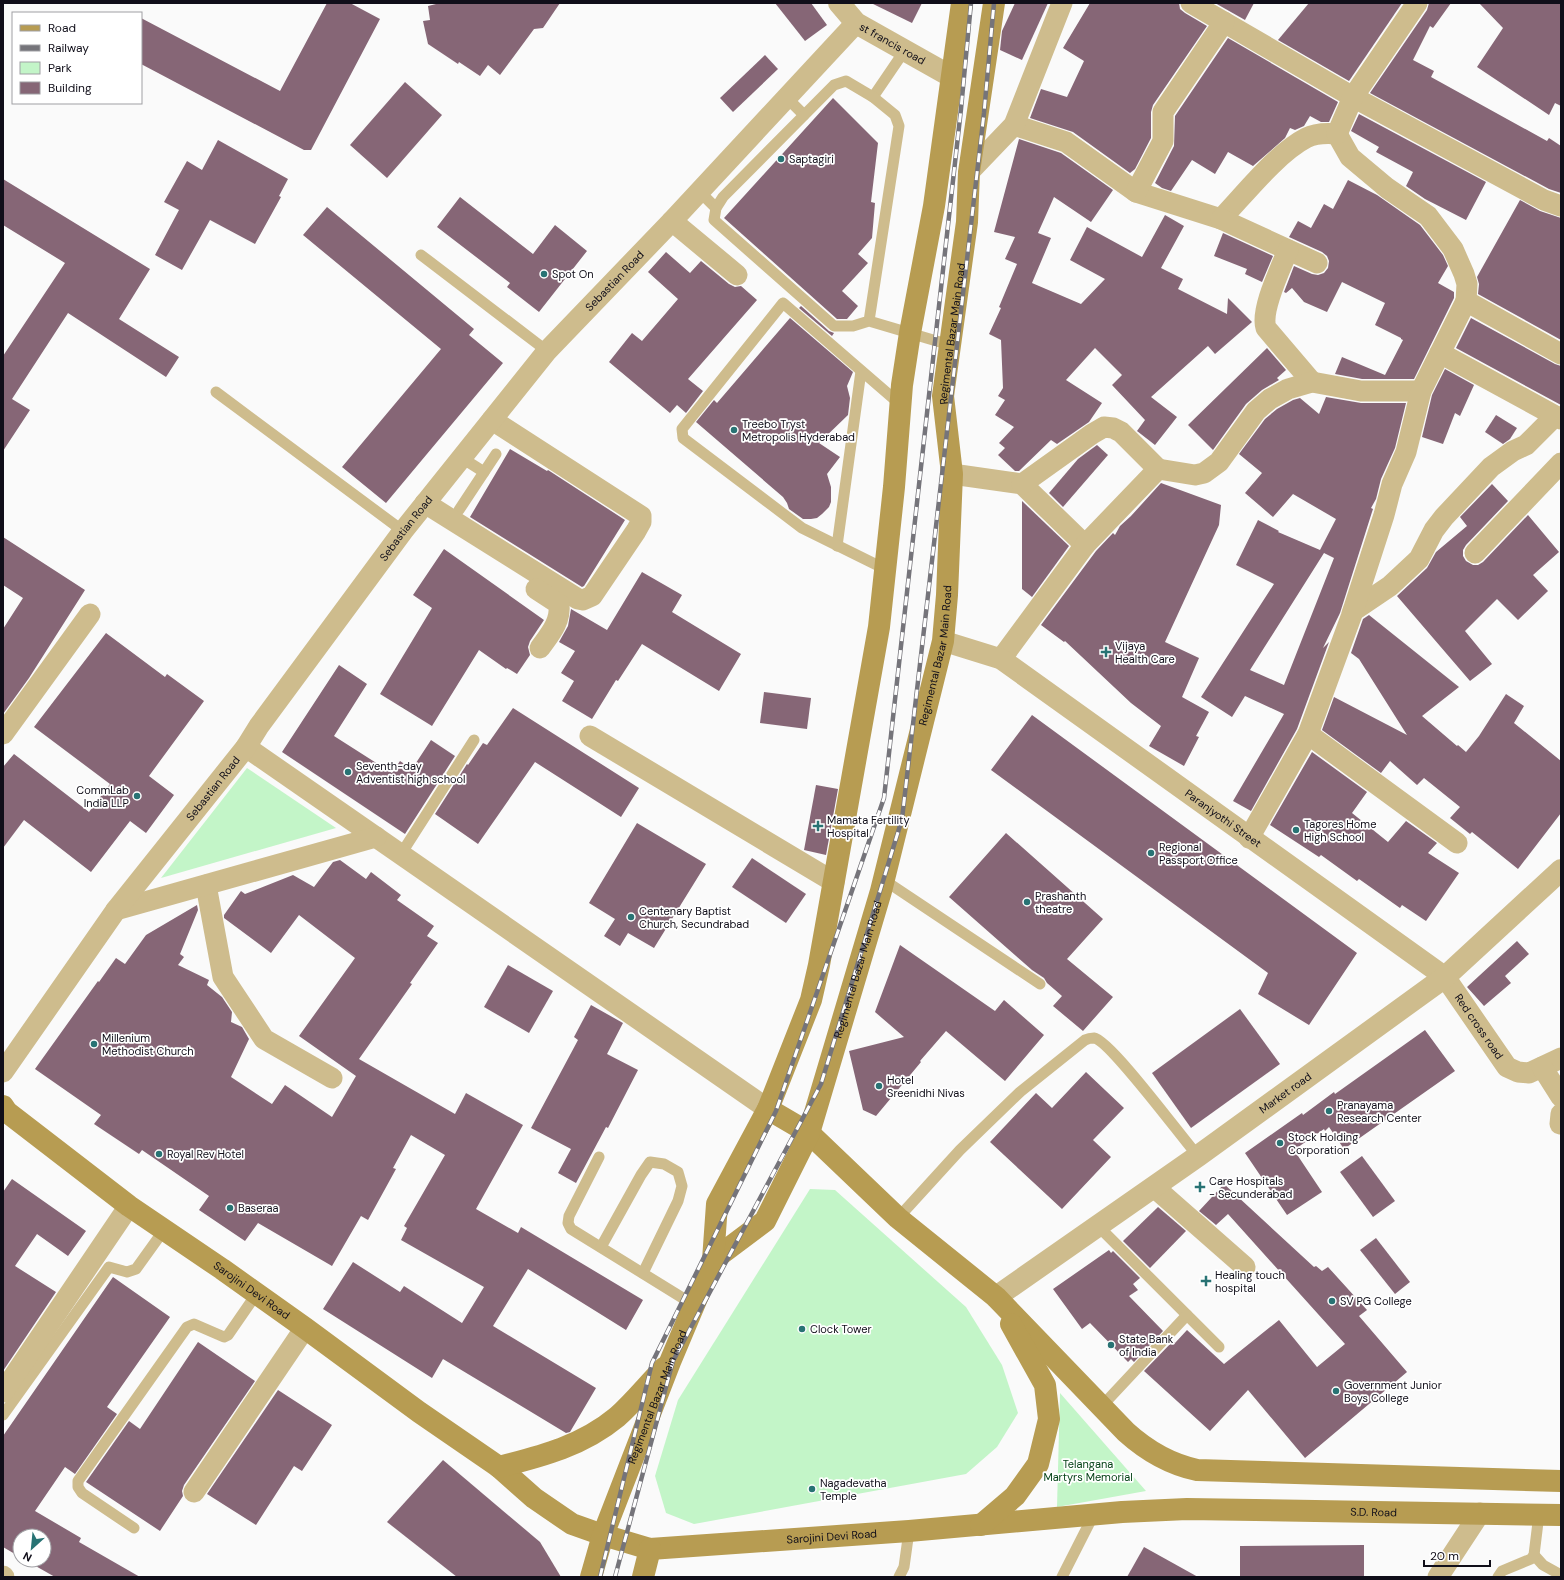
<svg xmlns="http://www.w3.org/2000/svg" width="1564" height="1580" viewBox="0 0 1564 1580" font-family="'DM Sans',sans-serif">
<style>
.green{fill:#c3f5c8}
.building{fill:#866676;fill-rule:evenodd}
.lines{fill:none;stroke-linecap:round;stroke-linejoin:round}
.service{stroke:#cebc8d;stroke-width:11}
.minor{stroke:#cebc8d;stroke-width:21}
.tertiary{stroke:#cebc8d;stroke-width:22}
.secondary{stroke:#b79c52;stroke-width:22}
.rail-casing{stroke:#75747a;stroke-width:4.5}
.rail{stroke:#fff;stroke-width:3;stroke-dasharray:9;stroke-linecap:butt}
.poi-dot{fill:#287374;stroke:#fff;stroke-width:1.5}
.labels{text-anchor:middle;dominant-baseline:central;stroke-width:3.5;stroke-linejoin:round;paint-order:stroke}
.street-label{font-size:11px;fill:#100e19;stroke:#fff}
.poi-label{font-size:11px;fill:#100e19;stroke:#fff;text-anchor:start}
.park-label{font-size:11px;fill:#064318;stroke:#fff}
</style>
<rect width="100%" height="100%" fill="#fafafa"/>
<g class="green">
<polygon points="247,768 336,828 161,878"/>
<polygon points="810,1189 835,1190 966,1307 1002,1365 1018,1413 997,1447 966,1474 694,1524 666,1513 655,1476 678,1400"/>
<polygon points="1060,1393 1146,1491 1057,1507"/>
</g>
<g class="building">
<polygon points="327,3 350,3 380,19 311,150 304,150 141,64 141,18 280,91"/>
<polygon points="440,3 560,3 543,28 534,29 500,75 488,65 480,76 459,62 458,64 428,44 423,21 430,20 428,6"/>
<polygon points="775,3 811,3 827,25 805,41"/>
<polygon points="871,3 922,3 912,23"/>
<polygon points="1015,3 1048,3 1022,60 1000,50 1002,31"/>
<polygon points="1090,3 1179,3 1180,9 1185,13 1207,26 1153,105 1151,112 1151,138 1135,169 1130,173 1073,132 1030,118 1041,89 1067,97 1084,61 1063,48"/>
<polygon points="1215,3 1254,3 1245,20"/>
<polygon points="1309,3 1402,3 1349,81 1278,40"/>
<polygon points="1429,3 1451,3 1433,28 1430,26 1413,60 1434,71 1431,77 1547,141 1549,138 1561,146 1561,193 1549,189 1370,93 1427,10"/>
<polygon points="1479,3 1561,3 1561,106 1555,103 1549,115 1477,67 1503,28"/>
<polygon points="1228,38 1338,102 1329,122 1321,122 1310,116 1304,126 1295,130 1290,128 1285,138 1253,166 1228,152 1215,174 1192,160 1171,191 1162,188 1155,183 1174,146 1175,116"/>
<polygon points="765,55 778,69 733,112 720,98"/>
<polygon points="405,82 442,115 387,178 350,145"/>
<polygon points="833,98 878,143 871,202 875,203 872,238 858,254 868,263 842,291 858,306 847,319 837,319 724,218"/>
<polygon points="1359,114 1486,182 1466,220 1425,199 1406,186 1413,172 1376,152 1379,147 1351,131"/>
<polygon points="1019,139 1061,153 1113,190 1091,222 1054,197 1038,233 1051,238 1032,283 1081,304 1105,279 1070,260 1087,227 1142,257 1165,215 1184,226 1161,268 1183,279 1178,289 1227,314 1228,298 1252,322 1215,354 1208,346 1151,397 1177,417 1155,445 1137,431 1145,420 1112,385 1122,375 1095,348 1066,380 1102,403 1089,422 1057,444 1051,440 1019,471 1015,471 998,455 1005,448 999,443 1014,427 995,415 1005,400 998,396 1003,388 1001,340 989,334 1001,308 999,307 1017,264 1005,259 1015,237 994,232"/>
<polygon points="218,140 288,179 279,196 281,197 255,244 210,220 182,270 155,255 179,210 164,202 187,161 202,170"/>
<polygon points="3,179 150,269 119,319 179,357 166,377 68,313 12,399 30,410 3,451 3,356 65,263 3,225"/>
<polygon points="1348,180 1377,195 1420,225 1443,255 1448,266 1438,283 1454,292 1454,298 1414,379 1362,379 1335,374 1342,357 1385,375 1403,340 1401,339 1401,338 1375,325 1385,303 1342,282 1327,312 1304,302 1292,288 1286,293 1284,292 1294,266 1312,274 1318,275 1324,273 1328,268 1329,261 1327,256 1322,252 1289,237 1298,221 1311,228 1324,204 1333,209"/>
<polygon points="460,197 533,254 555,225 587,251 539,312 507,287 510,283 437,227"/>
<polygon points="1520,200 1540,211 1561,218 1561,340 1478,294 1479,284 1477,277"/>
<polygon points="327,207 474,329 469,335 503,363 386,503 342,467 441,349 303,235"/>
<polygon points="1223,233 1273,256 1262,282 1245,274 1247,269 1214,256"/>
<polygon points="666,252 690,273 701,261 729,284 735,287 741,286 757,300 688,379 703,391 686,413 677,405 670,413 609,362 632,333 642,341 678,299 648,272"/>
<polygon points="801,306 829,331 834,333 832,336 799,308"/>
<polygon points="790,318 853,372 847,386 850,398 848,415 819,443 840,457 827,474 831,487 831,502 829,507 822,514 817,518 811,519 803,519 789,509 787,503 783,497 696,422 714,400 717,403"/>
<polygon points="1471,318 1555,364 1561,366 1561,405 1456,348"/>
<polygon points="1267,348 1286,370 1277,378 1279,380 1262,390 1246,404 1213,450 1188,425"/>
<polygon points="1445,369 1474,385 1460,416 1455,413 1443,444 1422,437 1432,395"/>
<path d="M1326,397l35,6h45l-11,45 -14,31 -5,20 -5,9 2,1 -1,3 -32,101 -17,35 6,-6 -32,87 -46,82 -18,-10 51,-87 -39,-18 -13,21 -31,-20 73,-113 -38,-19 22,-45 21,11 -1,1 42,18 16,-31 -43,-25 -20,23 -28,-24 17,-20 -23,-19 26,-35 12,-10 16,-9 7,-2 19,16zM1324,553l10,5 -50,127 -34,-15z"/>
<polygon points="1496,415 1517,428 1510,439 1503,444 1485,432"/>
<polygon points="1097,445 1108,455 1063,507 1049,493 1078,459"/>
<polygon points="510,449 547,471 548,470 625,520 584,586 582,587 470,517"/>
<polygon points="1161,483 1221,505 1219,525 1165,642 1199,658 1182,697 1209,712 1196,736 1199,737 1184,766 1149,746 1161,726 1131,703 1065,641 1064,642 1041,625 1096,551 1113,533 1115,535 1120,526 1131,516"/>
<polygon points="1492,484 1508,501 1466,545 1463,550 1463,556 1466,561 1473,565 1478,565 1483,562 1528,515 1559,552 1533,575 1548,591 1518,620 1497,599 1465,631 1492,664 1470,681 1397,596 1427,568 1436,552 1467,526 1460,517"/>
<polygon points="1022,501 1069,546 1032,597 1022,589"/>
<polygon points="3,537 85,590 29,678 3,714 3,629 23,598 3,585"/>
<polygon points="444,549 544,620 530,641 528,647 530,655 517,674 507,668 506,669 479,650 432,726 380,694 432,608 413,595"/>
<polygon points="642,572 682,595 672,612 741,654 719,691 642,644 618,681 616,680 592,719 562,701 574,681 561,673 575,651 559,642 568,626 571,609 607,630"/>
<polygon points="1369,615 1459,687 1422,716 1457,746 1458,745 1466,752 1479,736 1506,694 1524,706 1514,723 1561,761 1561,813 1518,869 1472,832 1470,834 1450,818 1460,807 1424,778 1417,785 1390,761 1381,773 1322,730 1334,697 1407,735 1359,659 1351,653 1363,619"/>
<polygon points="106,633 165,677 167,674 204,701 149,776 174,795 146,833 130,821 91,872 24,820 3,848 3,767 14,754 89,812 110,784 34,727"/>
<polygon points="339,665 367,684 334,736 392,773 400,761 412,769 431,740 455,756 405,834 282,752"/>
<polygon points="764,692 811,698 807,729 760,723"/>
<polygon points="513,708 639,788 621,817 535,762 478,844 435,814 467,764 468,765 483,743 487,745"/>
<polygon points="1032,715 1357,953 1309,1025 1258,994 1268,973 991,770"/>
<polygon points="1312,752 1367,792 1352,813 1388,842 1406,821 1437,843 1428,853 1459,873 1426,921 1402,905 1400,908 1359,879 1357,881 1321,855 1319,857 1270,825"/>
<polygon points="816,785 838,789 826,855 804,850"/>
<polygon points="637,823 706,864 654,948 628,933 620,946 604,936 615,919 589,903"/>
<polygon points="1006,833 1103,919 1067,959 1113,997 1083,1031 1053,1006 1062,996 1047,983 1044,978 1032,970 949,897"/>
<polygon points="752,858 806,894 786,923 732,887"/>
<polygon points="340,860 366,879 371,872 401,895 397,900 434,926 427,936 438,943 410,983 412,984 359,1059 455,1114 466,1093 523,1125 476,1209 518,1233 521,1227 643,1300 626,1330 528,1269 493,1326 596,1388 570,1432 566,1433 443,1359 432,1378 323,1309 353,1262 400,1292 404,1286 462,1323 484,1287 401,1240 407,1228 404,1226 445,1155 411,1135 393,1168 396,1169 368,1220 361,1216 332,1266 258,1223 245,1241 199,1210 209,1196 142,1150 139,1154 94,1124 101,1115 35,1069 98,981 99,982 116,958 125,964 146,935 197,905 198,910 180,954 184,957 178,965 209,980 207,985 222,997 232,1012 231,1022 242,1027 249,1039 231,1077 272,1104 285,1085 332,1117 356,1076 299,1036 355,958 299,915 271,953 224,918 224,915 241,891 245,894 293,875 314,887 333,862"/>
<polygon points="1517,941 1529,954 1505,976 1511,983 1484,1006 1467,987"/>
<polygon points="900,945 995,1011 1004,1000 1044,1035 1005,1081 946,1031 920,1061 921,1062 876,1116 863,1110 849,1051 904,1037 875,1012"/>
<polygon points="508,965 553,991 529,1033 484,1007"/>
<polygon points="591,1005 623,1023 607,1054 638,1070 608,1128 606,1127 576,1183 558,1173 571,1149 531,1128 578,1040 574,1037"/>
<polygon points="1240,1009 1280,1064 1191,1128 1152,1073"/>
<polygon points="1425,1030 1455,1071 1344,1149 1329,1127 1325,1131 1324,1129 1294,1150 1322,1192 1287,1215 1245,1153 1302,1113 1303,1115 1334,1092 1335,1094"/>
<polygon points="1086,1072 1124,1108 1093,1140 1111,1157 1062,1209 990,1142 1036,1093 1052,1108"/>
<polygon points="1362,1156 1395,1201 1373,1217 1340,1172"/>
<polygon points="12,1179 86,1231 68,1256 37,1234 15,1266 56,1292 3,1371 3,1192"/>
<polygon points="1224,1184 1314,1267 1316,1266 1322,1271 1328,1267 1367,1310 1359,1316 1407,1372 1305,1458 1248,1390 1210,1431 1144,1371 1173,1341 1175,1343 1187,1330 1224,1364 1279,1320 1317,1367 1345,1344 1228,1214 1216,1225 1199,1211"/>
<polygon points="1158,1207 1186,1231 1150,1268 1123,1241"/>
<polygon points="1376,1238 1410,1282 1395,1294 1360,1250"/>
<polygon points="1109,1250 1111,1253 1113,1251 1140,1278 1133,1284 1138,1290 1129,1296 1163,1331 1134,1362 1131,1359 1128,1362 1090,1323 1082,1329 1053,1289"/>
<polygon points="113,1277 170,1317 107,1407 117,1414 75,1474 65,1467 35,1511 81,1538 79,1542 140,1577 55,1577 25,1560 44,1560 44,1536 20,1536 20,1557 3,1547 3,1436"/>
<polygon points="198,1342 255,1381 184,1485 182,1491 183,1496 160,1531 86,1482 129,1421 140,1429"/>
<polygon points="278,1390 332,1425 302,1471 294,1466 256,1525 207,1494"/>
<polygon points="443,1460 540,1542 561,1577 457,1577 387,1522"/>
<polygon points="1364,1545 1364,1577 1240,1577 1240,1546"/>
<polygon points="1144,1547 1198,1577 1127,1577"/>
</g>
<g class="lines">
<g class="service">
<polyline points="873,97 905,50"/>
<polyline points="787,98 804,115"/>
<polyline points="700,192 716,208"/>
<polyline points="421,255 547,351"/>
<polyline points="869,321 899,126 895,115 873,97 846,81 834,85 723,197 716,208 714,220 834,326 853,326 869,321 950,345"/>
<polyline points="216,392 403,531"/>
<polyline points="462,458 484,472"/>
<polyline points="459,510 496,454"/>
<polyline points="837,546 861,371"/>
<polyline points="885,569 802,528 683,438 682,429 783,303 901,405"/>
<polyline points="401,854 474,740"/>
<polyline points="884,880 1040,984"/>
<polyline points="599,1157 569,1216 568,1223 571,1229 694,1305"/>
<path d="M898,1218l62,-68 60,-58 65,-52c2,-1 6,-2 9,-2 16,2 88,100 104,118"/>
<polyline points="1098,1226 1219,1347"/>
<polyline points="601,1247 641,1175 650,1162 664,1164 678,1172 682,1186 678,1201 643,1273"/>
<polyline points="1101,1407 1187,1315"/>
<polyline points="3,1415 109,1267 127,1272 136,1269 164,1230"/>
<polyline points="134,1528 82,1493 78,1487 78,1481 187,1327 194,1324 224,1337 228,1335 257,1293"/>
<polyline points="1534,1555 1543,1565 1561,1575"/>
<polyline points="899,1577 904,1567 909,1531"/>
<polyline points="1062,1577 1094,1514"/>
<polyline points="1498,1577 1502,1571 1531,1559 1534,1555 1539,1514"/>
</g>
<g class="minor">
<polyline points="1191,3 1353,97 1544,200 1561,206"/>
<path d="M1014,125l52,17 70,50 85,27c23,-24 56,-66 85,-81 10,-5 20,-5 31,-4"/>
<polyline points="1337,134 1350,157 1387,188 1428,216 1453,249 1464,274 1467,284 1466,301"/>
<polyline points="1337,134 1353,97 1417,3"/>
<polyline points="969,172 1014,125 1062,3"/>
<polyline points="1136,192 1163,141 1163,112 1224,22"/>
<polyline points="1221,219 1317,263"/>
<polyline points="672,221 737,275"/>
<path d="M1288,250c-7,18 -28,60 -22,78l46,54"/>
<polyline points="1440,353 1561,419"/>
<polyline points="1158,469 1195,475 1204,473 1219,462 1256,411 1270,399 1288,389 1312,382 1361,391 1421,391"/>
<polyline points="952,474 1022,484 1085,545 1001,659"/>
<polyline points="1022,484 1092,434 1104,427 1113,428 1121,432 1158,469 1085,545"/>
<polyline points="425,503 578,599 583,600 592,596 636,531 641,522 641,516 492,420"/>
<polyline points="1475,553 1561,463"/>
<path d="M536,589l23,15c2,18 -9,30 -19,44"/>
<polyline points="1353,611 1390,586 1419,559 1434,530 1444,517 1491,467 1513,451 1526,445 1555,416"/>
<path id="s1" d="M943,641l58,18 444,318 62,90 11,5 11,1 32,-15"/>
<polyline points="3,734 90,614"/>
<polyline points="1308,734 1457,843"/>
<polyline points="590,736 834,882"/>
<polyline points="246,747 768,1109"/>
<polyline points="1249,838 1308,734 1351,617 1384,515 1392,484 1406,452 1421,391 1466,301 1561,354"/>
<polyline points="206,885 223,977 264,1039 332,1078"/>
<polyline points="116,910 376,837"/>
<polyline points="1542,1067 1561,1097"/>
<path id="s2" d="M3,1072l113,-162 130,-163 13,-21 144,-195 144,-180 125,-130 184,-198"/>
<polyline points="1560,1124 1561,1114"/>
<polyline points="1154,1187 1245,1267"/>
<polyline points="3,1392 129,1206"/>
<polyline points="194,1492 305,1328"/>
<polyline points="3,1576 4,1577"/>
<polyline points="1438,1577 1480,1513"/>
</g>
<g class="tertiary">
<path id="s3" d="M839,3l17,20 96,54"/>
<path id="s4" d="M996,1297l202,-141 247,-179 116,-107"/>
</g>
<g class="secondary">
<path id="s5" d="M3,1106l4,6 122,94 93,63 83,59 114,84 80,55 35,31 38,26 31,11 47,14 259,-18 213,-19 65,-3 374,6"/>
<path d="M768,1109l41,24 89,85 98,79 130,135c21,19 43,32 71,38l364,11"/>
<path id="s6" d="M713,1260l52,-39 44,-88 72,-242 62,-250 4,-46 5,-121 -9,-78 24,-174 2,-50 25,-169"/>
<path d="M499,1467c43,-11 83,-21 118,-50 17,-15 31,-33 47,-49"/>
<polyline points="981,1525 1015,1496 1038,1464 1049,1419 1045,1385 1011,1324"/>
<path id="s7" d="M591,1577l12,-42 67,-173 43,-102 4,-56 51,-95 43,-109 8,-35 60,-338 15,-140 8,-102 8,-52 24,-127 28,-203"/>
<polyline points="643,1577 650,1549"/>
</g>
<g class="rail-casing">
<g id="rail">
<polyline points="600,1577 652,1363 776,1111 884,798 961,109 971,3"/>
<polyline points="615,1577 673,1361 821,1084 902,819 984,113 994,3"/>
</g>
</g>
<use href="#rail" class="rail"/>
</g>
<g class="poi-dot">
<circle cx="781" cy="159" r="4"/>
<circle cx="544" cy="274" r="4"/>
<circle cx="734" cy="430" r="4"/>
<path d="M1104 646h4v4h4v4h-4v4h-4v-4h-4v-4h4z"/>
<circle cx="348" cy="772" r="4"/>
<circle cx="137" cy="796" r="4"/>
<path d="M816 820h4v4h4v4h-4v4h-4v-4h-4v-4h4z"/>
<circle cx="1296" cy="830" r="4"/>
<circle cx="1151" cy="853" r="4"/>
<circle cx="1027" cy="902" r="4"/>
<circle cx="631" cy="917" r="4"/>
<circle cx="94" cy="1044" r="4"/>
<circle cx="879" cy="1086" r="4"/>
<circle cx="1329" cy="1111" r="4"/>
<circle cx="1280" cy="1143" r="4"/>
<circle cx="159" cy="1154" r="4"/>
<path d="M1198 1181h4v4h4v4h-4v4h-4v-4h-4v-4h4z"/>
<circle cx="230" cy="1208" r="4"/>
<path d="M1204 1275h4v4h4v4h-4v4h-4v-4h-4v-4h4z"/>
<circle cx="1332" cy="1301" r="4"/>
<circle cx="802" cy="1329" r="4"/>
<circle cx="1111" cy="1345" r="4"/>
<circle cx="1336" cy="1391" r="4"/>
<circle cx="812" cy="1489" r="4"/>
</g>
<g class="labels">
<g class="street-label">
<text stroke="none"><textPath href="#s3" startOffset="68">st francis road</textPath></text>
<text stroke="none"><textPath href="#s2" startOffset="1001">Sebastian Road</textPath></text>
<text stroke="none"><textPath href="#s6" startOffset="982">Regimental Bazar Main Road</textPath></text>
<text stroke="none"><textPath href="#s2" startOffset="677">Sebastian Road</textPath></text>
<text stroke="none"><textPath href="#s6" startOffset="658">Regimental Bazar Main Road</textPath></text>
<text stroke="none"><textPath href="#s2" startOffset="353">Sebastian Road</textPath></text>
<text stroke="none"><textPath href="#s1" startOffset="334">Paranjyothi Street</textPath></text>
<text stroke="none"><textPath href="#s6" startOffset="334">Regimental Bazar Main Road</textPath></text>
<text stroke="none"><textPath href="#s1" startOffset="667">Red cross road</textPath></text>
<text stroke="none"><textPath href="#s4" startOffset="354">Market road</textPath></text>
<text stroke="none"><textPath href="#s5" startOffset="310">Sarojini Devi Road</textPath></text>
<text stroke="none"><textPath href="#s7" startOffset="192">Regimental Bazar Main Road</textPath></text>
<text stroke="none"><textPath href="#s5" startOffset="1514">S.D. Road</textPath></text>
<text stroke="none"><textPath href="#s5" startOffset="971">Sarojini Devi Road</textPath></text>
</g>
<g class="poi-label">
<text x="789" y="159">Saptagiri</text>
<text x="552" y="274">Spot On</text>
<text x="742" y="424">Treebo Tryst<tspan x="742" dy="13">Metropolis Hyderabad</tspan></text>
<text x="1115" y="646">Vijaya<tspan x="1115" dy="13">Health Care</tspan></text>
<text x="356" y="766">Seventh-day<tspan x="356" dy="13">Adventist high school</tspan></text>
<text x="129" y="790" text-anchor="end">CommLab<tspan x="129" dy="13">India LLP</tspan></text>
<text x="827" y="820">Mamata Fertility<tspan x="827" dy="13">Hospital</tspan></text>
<text x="1304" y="824">Tagores Home<tspan x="1304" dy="13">High School</tspan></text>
<text x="1159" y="847">Regional<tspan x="1159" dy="13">Passport Office</tspan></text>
<text x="1035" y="896">Prashanth<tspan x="1035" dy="13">theatre</tspan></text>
<text x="639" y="911">Centenary Baptist<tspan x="639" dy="13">Church, Secundrabad</tspan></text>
<text x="102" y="1038">Millenium<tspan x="102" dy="13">Methodist Church</tspan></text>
<text x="887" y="1080">Hotel<tspan x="887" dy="13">Sreenidhi Nivas</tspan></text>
<text x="1337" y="1105">Pranayama<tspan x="1337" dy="13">Research Center</tspan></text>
<text x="1288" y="1137">Stock Holding<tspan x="1288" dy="13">Corporation</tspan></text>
<text x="167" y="1154">Royal Rev Hotel</text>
<text x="1209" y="1181">Care Hospitals<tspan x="1209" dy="13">- Secunderabad</tspan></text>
<text x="238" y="1208">Baseraa</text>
<text x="1215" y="1275">Healing touch<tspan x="1215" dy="13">hospital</tspan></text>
<text x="1340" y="1301">SV PG College</text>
<text x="810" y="1329">Clock Tower</text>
<text x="1119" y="1339">State Bank<tspan x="1119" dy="13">of India</tspan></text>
<text x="1344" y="1385">Government Junior<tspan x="1344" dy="13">Boys College</tspan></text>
<text x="820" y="1483">Nagadevatha<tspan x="820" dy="13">Temple</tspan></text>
</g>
<g class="park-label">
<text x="1088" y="1464">Telangana<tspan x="1088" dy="13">Martyrs Memorial</tspan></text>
</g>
</g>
<rect width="1564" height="1580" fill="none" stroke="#100e19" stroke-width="8"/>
<rect x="12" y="12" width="130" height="92" fill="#ffffff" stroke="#9f9fa3"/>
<rect x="20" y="25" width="20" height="6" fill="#b79c52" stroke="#9f9fa3"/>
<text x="48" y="32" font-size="12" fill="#100e19">Road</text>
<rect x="20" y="45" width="20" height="6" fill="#75747a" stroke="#9f9fa3"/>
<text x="48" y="52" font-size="12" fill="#100e19">Railway</text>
<rect x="20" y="62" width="20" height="12" fill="#c3f5c8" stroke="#9f9fa3"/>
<text x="48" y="72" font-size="12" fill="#100e19">Park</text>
<rect x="20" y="82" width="20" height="12" fill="#866676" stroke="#9f9fa3"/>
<text x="48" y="92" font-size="12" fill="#100e19">Building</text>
<g transform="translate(32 1548) rotate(207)"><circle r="19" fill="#ffffff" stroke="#9f9fa3"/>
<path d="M0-3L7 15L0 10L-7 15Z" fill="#287374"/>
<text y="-6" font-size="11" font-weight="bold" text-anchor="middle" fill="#100e19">N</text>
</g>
<path d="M1424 1560v6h66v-6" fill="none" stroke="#100e19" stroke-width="2"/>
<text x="1430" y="1560" font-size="12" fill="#100e19" stroke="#ffffff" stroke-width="3" paint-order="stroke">20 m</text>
</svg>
